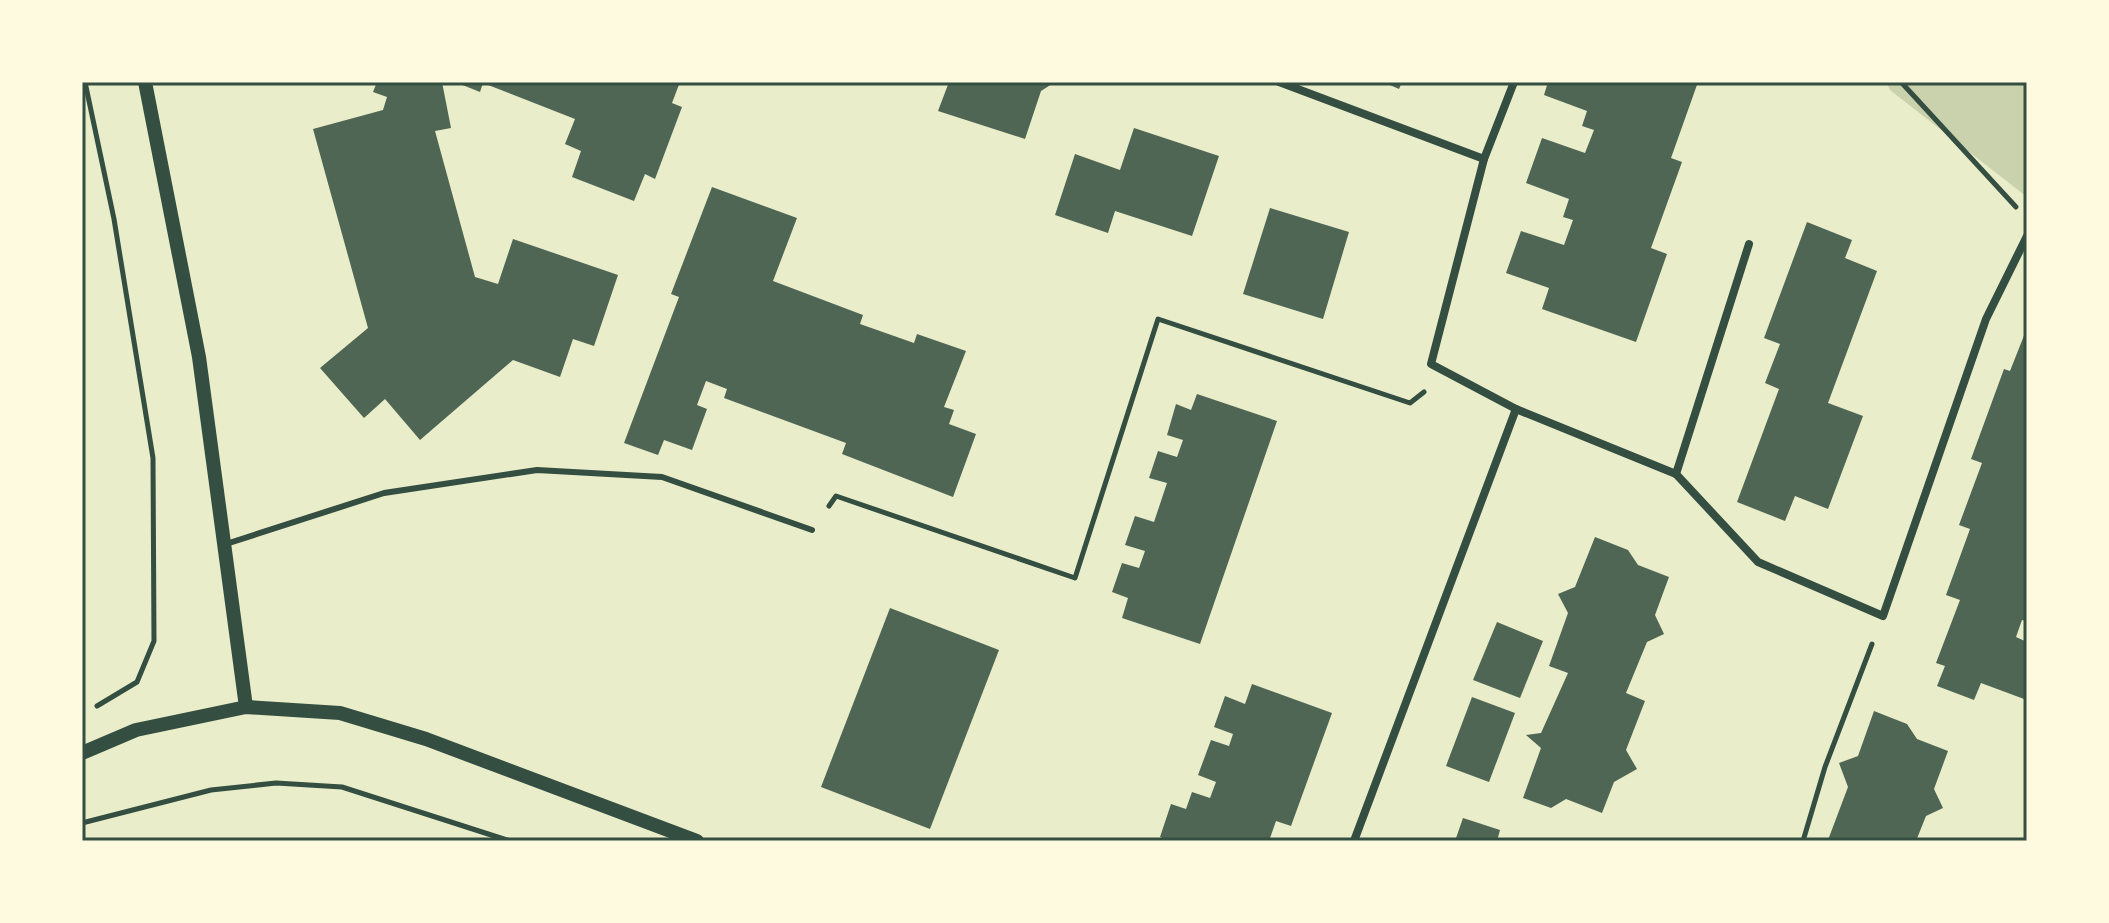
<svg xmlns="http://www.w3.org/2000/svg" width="2109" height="923" viewBox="0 0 2109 923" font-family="'Varela Round',sans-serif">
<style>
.green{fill:#cad2ad}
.building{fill:#4f6655}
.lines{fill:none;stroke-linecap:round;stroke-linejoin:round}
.path{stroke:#344e41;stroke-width:5}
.service{stroke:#344e41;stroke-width:6}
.minor{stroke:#344e41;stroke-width:8}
.tertiary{stroke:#344e41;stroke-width:14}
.neatline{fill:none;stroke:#344e41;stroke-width:3}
</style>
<rect width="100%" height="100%" fill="#e9edc9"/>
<polygon class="green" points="1886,82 2027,82 2027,197 1890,90"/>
<g class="building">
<polygon points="377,82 442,82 451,128 435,131 475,277 498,284 513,239 618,275 594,346 573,339 560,377 513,360 420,440 385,399 364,418 320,368 368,328 313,129 383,110 387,97 373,92"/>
<polygon points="455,82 680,82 672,103 682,107 655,179 645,174 634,201 572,177 581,151 565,144 575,119 483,83 480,92"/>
<polygon points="949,82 1055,82 1041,91 1025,139 938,111"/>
<polygon points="1383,82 1402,82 1399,89"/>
<polygon points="1548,82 1698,82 1671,158 1682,162 1651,248 1667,254 1636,342 1542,309 1549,288 1506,273 1521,231 1564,245 1573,220 1563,217 1569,199 1526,183 1542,138 1585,153 1594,130 1582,126 1587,111 1544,95"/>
<polygon points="1134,128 1219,156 1192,236 1115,211 1108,233 1055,215 1075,154 1120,170"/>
<polygon points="712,187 797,218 773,281 863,315 860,324 914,343 917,334 966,351 944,407 954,410 949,424 976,434 953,497 842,454 846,443 724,398 727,389 706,381 697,405 707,409 692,450 664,440 658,455 624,443 679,297 671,294"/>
<polygon points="1270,208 1349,232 1323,319 1243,294"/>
<polygon points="1807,222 1852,240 1845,258 1877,271 1828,403 1863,416 1828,509 1795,496 1785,521 1737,502 1779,389 1765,383 1780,344 1764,338"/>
<polygon points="2027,328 2027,621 2022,620 2016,637 2027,642 2027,690 2024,699 1981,683 1974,700 1937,686 1945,666 1936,663 1960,600 1946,595 1970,529 1959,525 1982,463 1971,459 2004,369 2010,371"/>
<polygon points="1197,394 1277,421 1200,644 1122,618 1128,598 1112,592 1122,563 1139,568 1145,551 1125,545 1135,516 1154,522 1167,483 1149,478 1158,451 1177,457 1183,440 1167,435 1176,404 1191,410"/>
<polygon points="1595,537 1628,550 1638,565 1669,577 1655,615 1664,634 1647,642 1626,693 1645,701 1626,750 1637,769 1614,782 1602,813 1566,799 1551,808 1523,798 1541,748 1526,735 1541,733 1568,673 1549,666 1568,613 1558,594 1575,587"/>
<polygon points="890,608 999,650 930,829 821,787"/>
<polygon points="1497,622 1543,641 1520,698 1473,680"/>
<polygon points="1252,684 1332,713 1291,826 1276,821 1269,841 1170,841 1160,837 1171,804 1186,809 1192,792 1210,798 1216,782 1198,775 1211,740 1229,746 1233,734 1214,727 1225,696 1245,704"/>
<polygon points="1472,697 1515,713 1489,782 1446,766"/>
<polygon points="1874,711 1907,724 1917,739 1948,751 1934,789 1943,808 1926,816 1916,841 1831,841 1828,840 1848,787 1839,763 1858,756"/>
<polygon points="1463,818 1500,830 1497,841 1455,841"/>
</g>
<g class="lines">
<g class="path">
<polyline points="85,82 114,219 153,458 154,641 137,682 97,706"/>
<polyline points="1901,82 2016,207"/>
<polyline points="829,506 836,496 1075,578 1158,319 1410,403 1424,392"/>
<polyline points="82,823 211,790 276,783 342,787 510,841"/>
<polyline points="1803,841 1825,767 1872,644"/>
</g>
<polyline class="service" points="226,544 384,493 537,470 662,477 812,530"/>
<g class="minor">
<polyline points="1279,82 1484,159"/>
<polyline points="1514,82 1484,159 1431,364 1516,409 1676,474 1758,562 1883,616 1986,319 2027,236"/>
<polyline points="1676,474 1749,244"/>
<polyline points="1354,841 1516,409"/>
</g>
<g class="tertiary">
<polyline points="145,82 199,357 246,707"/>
<polyline points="82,753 136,730 246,707 340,713 426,739 697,841"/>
</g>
</g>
<rect width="2109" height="923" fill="none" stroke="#fefae0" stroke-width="168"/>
<rect x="84" y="84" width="1941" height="755" class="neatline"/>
</svg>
